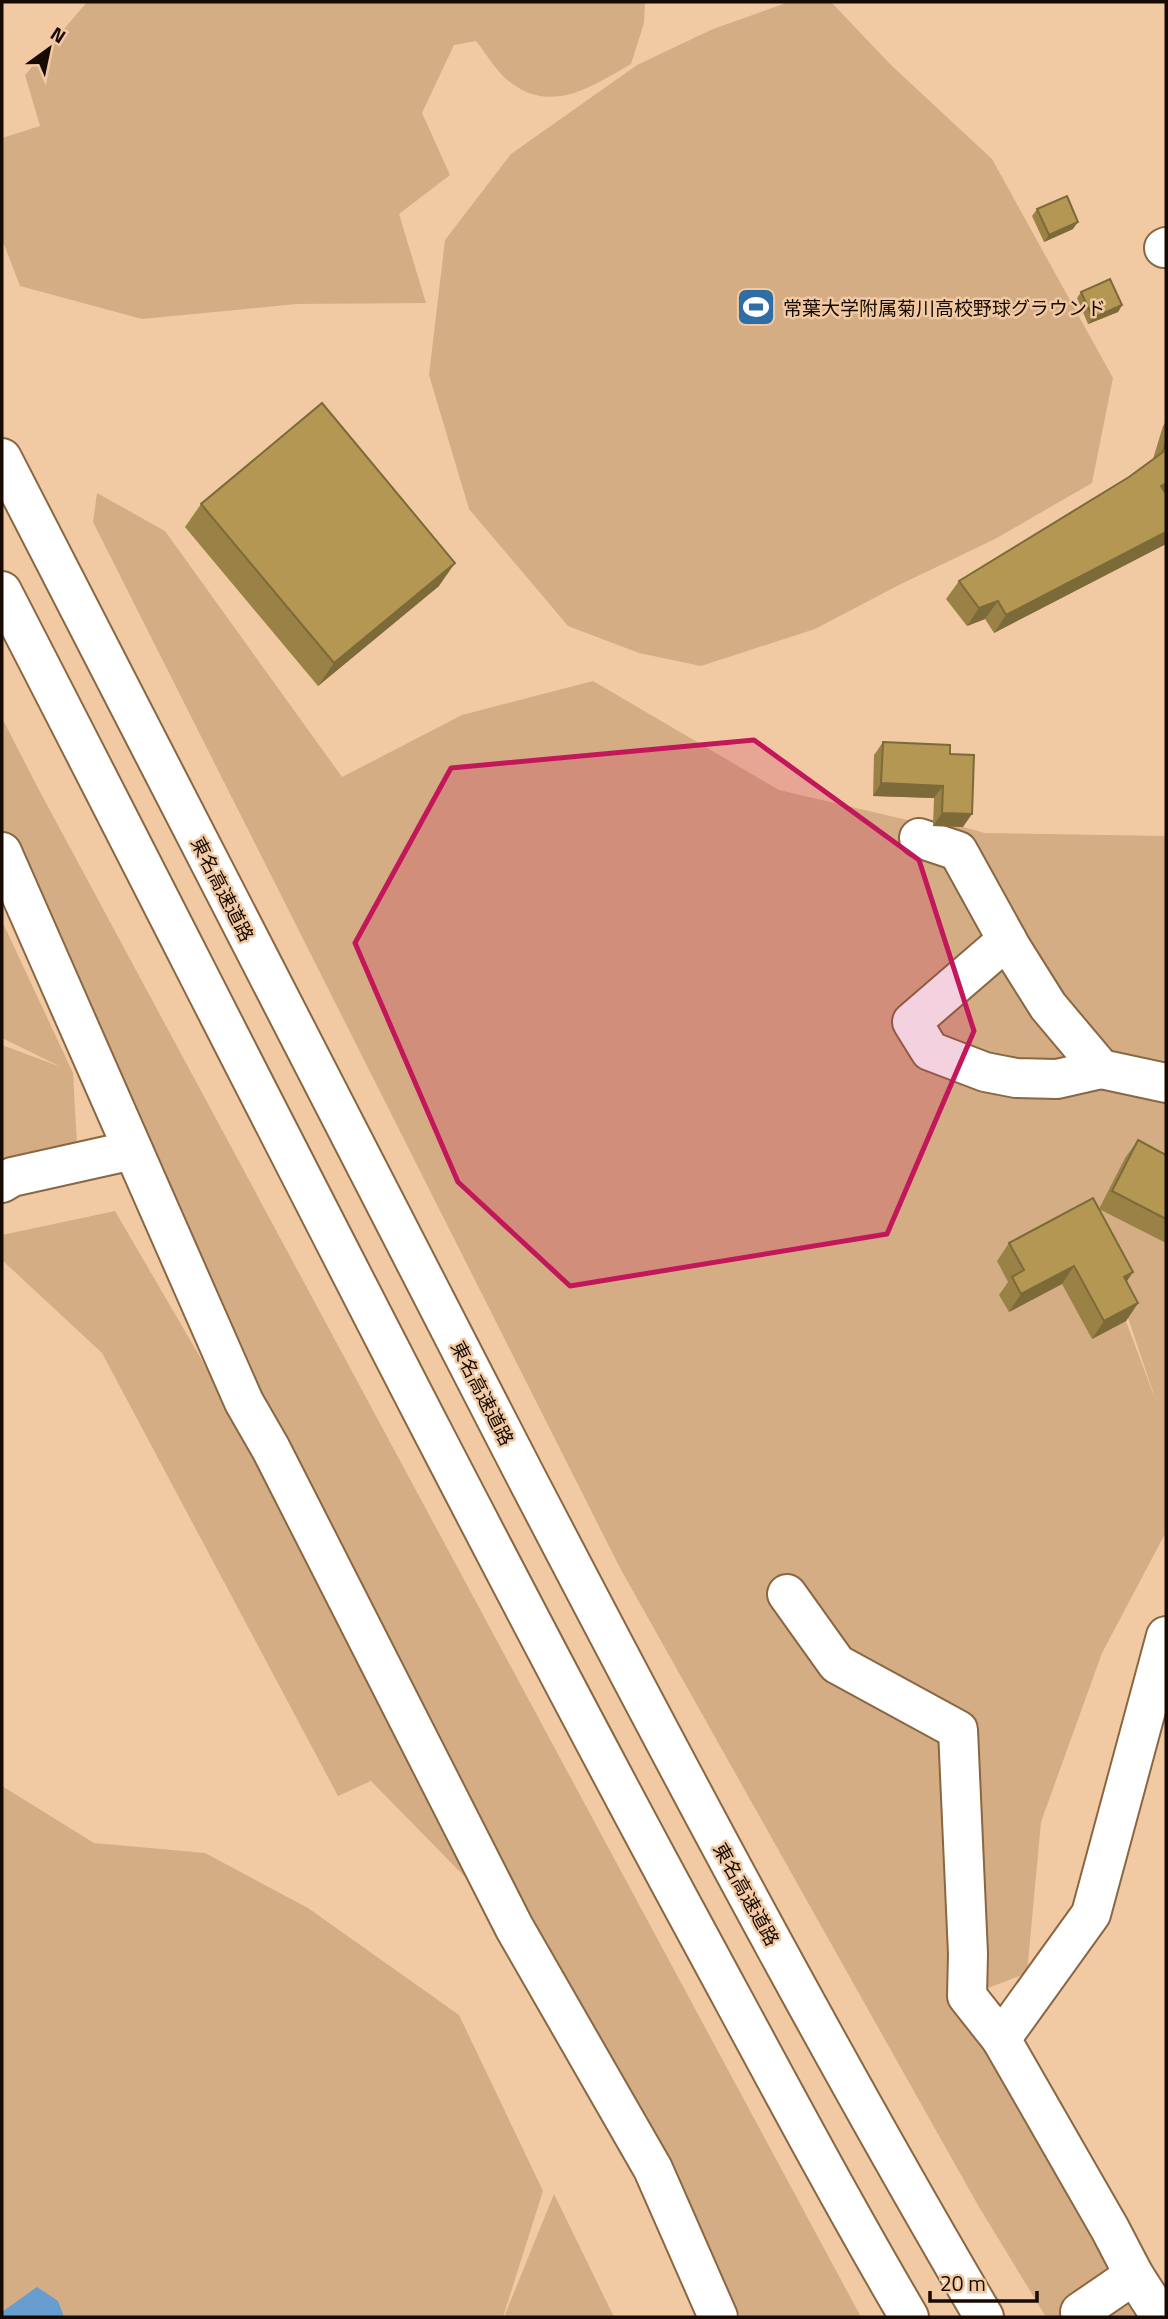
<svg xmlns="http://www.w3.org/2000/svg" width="1168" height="2319" viewBox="0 0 1168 2319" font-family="'Titillium Web','Noto Sans JP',sans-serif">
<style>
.green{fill:#d5ad84;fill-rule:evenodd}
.water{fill:#679dcf}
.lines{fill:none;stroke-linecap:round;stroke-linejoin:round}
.minor-casing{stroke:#896742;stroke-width:42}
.highway-casing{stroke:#896742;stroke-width:42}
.minor{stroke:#fff;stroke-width:38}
.highway{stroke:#fff;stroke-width:38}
.wall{fill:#9a8247}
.shaded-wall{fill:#7d6a39}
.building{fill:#b39752;stroke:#7d6a39;stroke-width:2}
.marked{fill:#c2185b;fill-opacity:0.2;stroke:#c2185b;stroke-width:5;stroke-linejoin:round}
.labels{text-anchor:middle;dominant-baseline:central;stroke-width:5;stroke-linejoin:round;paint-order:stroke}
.poi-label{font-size:19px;fill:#170a00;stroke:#f1caa3;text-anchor:start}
.street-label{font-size:19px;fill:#170a00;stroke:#f1caa3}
</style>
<rect width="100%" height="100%" fill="#f1caa3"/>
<g class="green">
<path d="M87,2h558l-1,21 -13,41c-43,25 -84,53 -128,12 -10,-10 -18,-24 -27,-35l-22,4 -32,68 28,62 -51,39 27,89 -129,1 -155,15 -122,-33 -18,-47v-101l38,-12 -15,-51z"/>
<polygon points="789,2 831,2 891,65 992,159 1113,378 1092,483 995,539 899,585 815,629 701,666 639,653 568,626 469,509 429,375 445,240 511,154 637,65 713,29"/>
<path d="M97,493l68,38 177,246 120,-62 131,-34 186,109 154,36 30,1 22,6 181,3v696l-64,121 -61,169 -14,151 -60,23 179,321h-100l-67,-110 -359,-639 -527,-1046zM1123,1306h1l33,98 -31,-83z"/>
<polygon points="2,718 39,790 861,2317 741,2317 514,1927 371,1781 338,1796 102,1353 2,1260 2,1235 115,1211 380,1666 2,849"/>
<polygon points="2,921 73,1073 77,1145 2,1163 2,1045 61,1067 2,1038"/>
<polygon points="2,1786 94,1843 205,1853 308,1908 459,2015 543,2191 503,2317 2,2317"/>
<polygon points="554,2194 614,2317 504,2317"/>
</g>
<polygon class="water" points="37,2287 58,2301 64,2317 2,2317 2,2312"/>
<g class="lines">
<g class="minor-casing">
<g id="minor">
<polyline points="1164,248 1166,247"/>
<polyline points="919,838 958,851 1011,947 1048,1006 1101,1069 1166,1083"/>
<polyline points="2,852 244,1402 271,1449 514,1927 653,2169 718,2317"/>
<polyline points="1007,940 912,1022 930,1051 985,1072 1016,1078 1057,1079 1101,1069"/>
<polyline points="2,1183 12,1177 133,1150"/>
<polyline points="787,1594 837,1664 958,1730 968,1954 967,1996 1001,2039"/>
<polyline points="1080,2312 1134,2275"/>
<polyline points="1161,2317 1134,2275 1110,2229 1001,2039 1091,1914 1166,1636"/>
</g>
</g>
<g class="highway-casing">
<g id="highway">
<path d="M2,458c174,338 347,677 522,1015 148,284 298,568 460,844"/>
<path d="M2,591c226,439 446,880 680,1314 75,138 148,277 227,412"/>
</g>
</g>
<use href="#minor" class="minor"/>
<use href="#highway" class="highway"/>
</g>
<g class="wall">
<polygon points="1037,209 1073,229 1044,242 1032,216"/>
<polygon points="1081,292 1122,305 1118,312 1088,324 1077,298"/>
<polygon points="1166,421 1166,544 994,633 985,619 967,626 946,599 959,581 1129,477 1153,459 1163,426"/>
<polygon points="201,504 439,586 318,686 185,527"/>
<polygon points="883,742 950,754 963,827 933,826 934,798 873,796 874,755"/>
<polygon points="1138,1140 1166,1155 1166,1243 1099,1209 1125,1158"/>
<polygon points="1009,1243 1126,1282 1138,1303 1126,1321 1092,1339 1062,1284 1009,1312 999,1295 1008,1282 997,1261"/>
</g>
<g class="shaded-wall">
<polygon points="1078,222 1073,229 1044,242 1049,235"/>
<polygon points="1122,305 1118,312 1088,324 1093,318"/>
<polygon points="1166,483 1166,494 1161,486"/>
<polygon points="1166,532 1166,544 994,633 1006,615"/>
<polygon points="455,563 439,586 318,686 334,663"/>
<polygon points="998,601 985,619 967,626 979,608"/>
<polygon points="881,783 943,786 934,798 873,796"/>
<polygon points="942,813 972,814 963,827 933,826"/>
<polygon points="1074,1266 1062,1284 1009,1312 1021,1294"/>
<polygon points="1133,1272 1121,1290 1124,1277"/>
<polygon points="1138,1303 1126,1321 1092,1339 1104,1321"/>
</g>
<g class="building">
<polygon points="1067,196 1078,222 1049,235 1037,209"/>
<polygon points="1110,279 1122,305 1093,318 1081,292"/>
<polygon points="322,403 455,563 334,663 201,504"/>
<polygon points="1166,439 1166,483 1161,486 1166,494 1166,532 1006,615 998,601 979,608 959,581 1129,477 1163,452"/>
<polygon points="883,742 950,745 950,754 974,755 972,814 942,813 943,786 881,783"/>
<polygon points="1138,1140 1166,1155 1166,1219 1112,1191"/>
<polygon points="1093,1198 1133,1272 1124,1277 1138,1303 1104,1321 1074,1266 1021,1294 1012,1277 1024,1270 1009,1243"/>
</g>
<path class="marked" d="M754,740l165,120 55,171 -87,203 -317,52 -112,-104 -103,-239 96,-175z"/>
<defs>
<g id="stadium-square" transform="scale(2.0125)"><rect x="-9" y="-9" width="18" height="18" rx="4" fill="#2e6ea4" stroke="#f1caa3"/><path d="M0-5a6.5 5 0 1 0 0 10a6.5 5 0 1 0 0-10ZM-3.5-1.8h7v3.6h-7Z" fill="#fff"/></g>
</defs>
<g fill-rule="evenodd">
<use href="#stadium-square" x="756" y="307"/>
</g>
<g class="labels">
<g class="poi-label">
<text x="783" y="307">常葉大学附属菊川高校野球グラウンド</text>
</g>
<g class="street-label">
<text transform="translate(223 889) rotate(63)">東名高速道路</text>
<text transform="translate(483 1393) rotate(63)">東名高速道路</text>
<text transform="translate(747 1894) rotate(61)">東名高速道路</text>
</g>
</g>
<rect width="1168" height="2319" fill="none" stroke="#170a00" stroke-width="7"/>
<g transform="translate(49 49) rotate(33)" stroke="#f1caa3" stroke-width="5" paint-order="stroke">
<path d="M0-5L12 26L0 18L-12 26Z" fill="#170a00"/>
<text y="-10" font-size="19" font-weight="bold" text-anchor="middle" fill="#170a00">N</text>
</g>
<path d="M930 2291v10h107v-10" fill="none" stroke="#170a00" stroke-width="3.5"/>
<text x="940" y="2291" font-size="21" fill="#170a00" stroke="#f1caa3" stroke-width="5" paint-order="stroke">20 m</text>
</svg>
